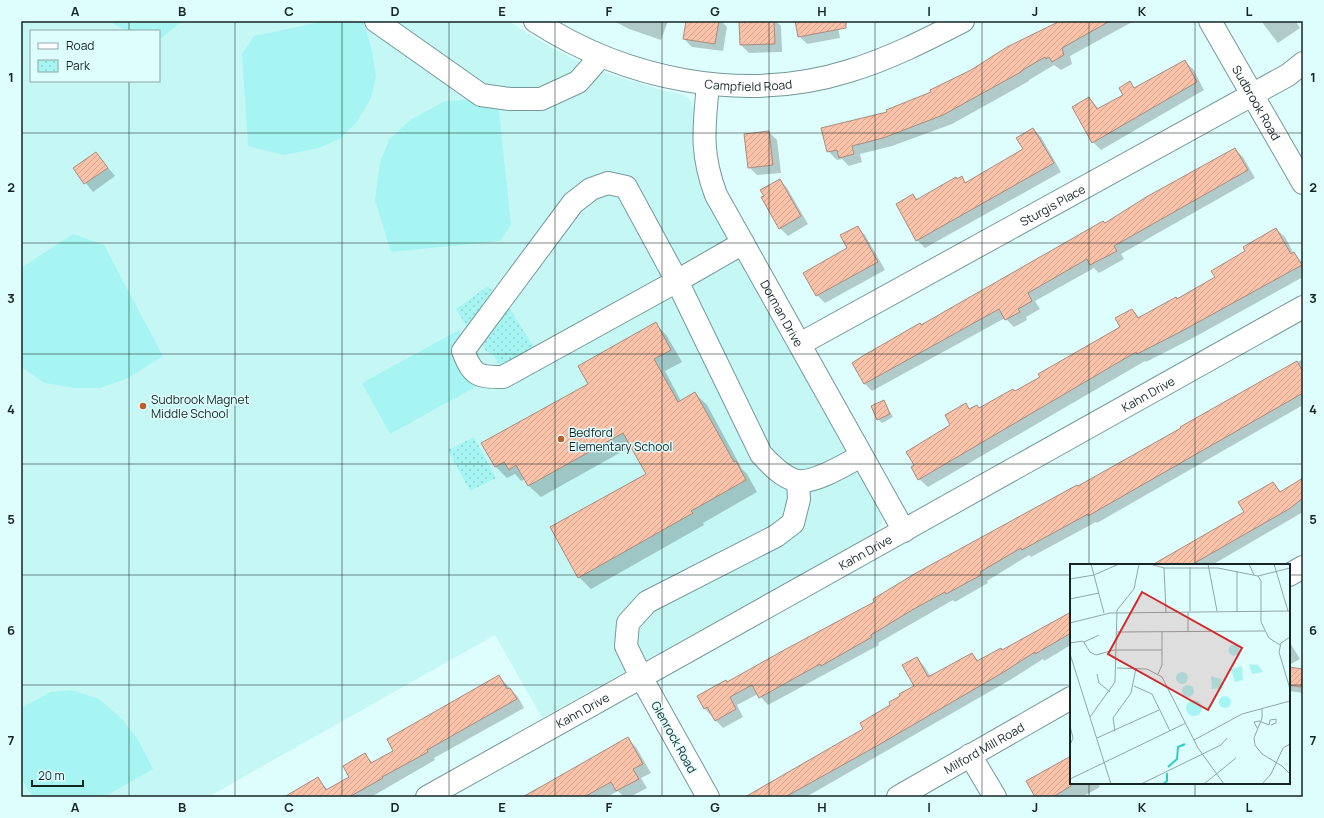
<svg xmlns="http://www.w3.org/2000/svg" width="1324" height="818" viewBox="0 0 1324 818" font-family="Manrope,sans-serif">
<style>
.built{fill:#c5f8f5;fill-rule:evenodd}
.park{fill:url(#park-dots)}
.pitch{fill:#a6f5f2}
.shadow{fill:#0003}
.building{fill:url(#building-hatch);stroke:#a98c7e}
.lines{fill:none;stroke-linecap:round;stroke-linejoin:round}
.minor-casing{stroke:#749998;stroke-width:24}
.major-casing{stroke:#749998;stroke-width:24}
.minor{stroke:#fff;stroke-width:22}
.major{stroke:#fff;stroke-width:22}
.grid{fill:none;stroke:#162524;stroke-width:1;stroke-opacity:0.55}
.poi-dot{fill:#c15d26;stroke:#defefd;stroke-width:1.5}
.labels{text-anchor:middle;dominant-baseline:central;stroke-width:3;stroke-linejoin:round;paint-order:stroke}
.street-label{font-size:12px;fill:#162524;stroke:#defefd}
.poi-label{font-size:12px;fill:#162524;stroke:#defefd;text-anchor:start}
.inset-river{fill:none;stroke:#2fccca;stroke-width:2}
.inset-road{fill:none;stroke:#8ea7a6;stroke-width:1}
.view{fill:#d62828;fill-opacity:0.15;stroke:#d62828;stroke-width:2}
.inset-edge{fill:none;stroke:#162524;stroke-width:2}
.neatline{fill:none;stroke:#162524;stroke-width:1.5}
.grid-label{font-size:13px;text-anchor:middle;font-weight:bold;fill:#162524}
</style>
<defs>
<pattern id="park-dots" width="8" height="8" patternUnits="userSpaceOnUse"><rect width="8" height="8" fill="#a6f5f2"/><path d="M2 2h.1M6 6h.1" fill="none" stroke="#8ed2cf" stroke-width="1.8" stroke-linecap="round"/></pattern>
<pattern id="building-hatch" width="6" height="6" patternUnits="userSpaceOnUse"><rect width="6" height="6" fill="#fac2a8"/><path d="M-1 1l2-2M0 6l6-6M5 7l2-2" fill="none" stroke="#d6a790"/></pattern>
</defs>
<rect width="100%" height="100%" fill="#defefd"/>
<path class="built" d="M21,21h487l46,28 42,21 69,21 16,3 7,3 7,12 -1,41 7,37 10,22 169,303 2,11 -3,5 -6,6 -331,184 -47,-83 -287,162h-187zM31,31h128v50h-128z"/>
<g class="park">
<polygon points="488,286 512,312 538,354 505,373 494,356 485,350 478,338 472,335 456,309"/>
<polygon points="474,437 496,478 470,491 448,450"/>
</g>
<g class="pitch">
<polygon points="109,21 182,21 159,40 159,31 126,31"/>
<polygon points="325,21 363,21 372,50 376,77 371,98 357,122 341,138 319,148 284,155 248,146 242,54 254,36"/>
<polygon points="464,100 498,100 511,225 500,241 391,252 375,200 380,162 389,140 410,120 445,101"/>
<polygon points="73,234 104,245 163,356 128,378 100,388 75,388 45,383 21,367 21,268"/>
<polygon points="459,330 486,381 390,434 362,383"/>
<polygon points="72,690 99,699 123,720 138,740 153,769 104,797 33,797 21,778 21,708 51,692"/>
</g>
<g class="shadow">
<polygon points="614,21 668,21 661,40 629,29"/>
<polygon points="687,21 721,21 727,27 723,51 692,47 684,39"/>
<polygon points="740,21 776,21 781,26 782,52 749,53 741,45"/>
<polygon points="796,21 837,21 840,38 807,44 799,36"/>
<polygon points="1062,21 1134,21 1070,56 1072,64 1061,70 1054,65 1029,80 1029,81 952,124 892,146 860,154 862,162 849,166 842,159 837,160 828,151 888,112 933,93"/>
<polygon points="1261,21 1296,21 1300,28 1278,43"/>
<polygon points="1185,62 1193,69 1204,90 1101,150 1093,142 1089,98 1099,109 1124,95 1130,83 1136,89"/>
<polygon points="1033,129 1041,137 1061,172 925,248 917,240 913,195 918,200 961,178 967,183 1024,150"/>
<polygon points="769,132 777,140 781,173 757,175 749,167"/>
<polygon points="1235,149 1243,157 1255,178 1121,254 1124,259 1099,273 1094,268 1035,301 1040,309 1026,317 1027,320 1014,327 1005,318 872,391 865,384 1105,224"/>
<polygon points="96,153 115,176 93,192 74,168"/>
<polygon points="780,180 787,188 808,224 788,236 780,228 765,196"/>
<polygon points="857,227 865,235 885,270 825,303 817,295 805,273 849,248"/>
<polygon points="1276,229 1285,237 1294,254 1303,263 1303,277 1191,339 1146,362 1145,361 928,487 919,479 915,465 952,425 965,404 971,410 979,409 1041,378 1121,327 1132,310 1140,318 1216,278"/>
<polygon points="656,324 667,336 682,362 665,371 681,401 695,393 707,405 742,469 747,474 757,492 703,523 704,525 591,589 579,577 647,474 632,446 541,497 529,486 525,479 521,481 515,474 507,478 495,466"/>
<polygon points="1303,359 1303,405 1097,523 1096,522 1031,557 1029,555 987,581 988,583 955,602 953,600 878,643 879,645 768,705 758,694 737,705 743,717 723,728 705,709 698,696 726,681 728,683 876,602 1182,428 1181,427"/>
<polygon points="884,402 893,417 882,423 878,419"/>
<polygon points="1303,479 1303,512 1212,565 1153,565 1245,513 1273,483 1281,492"/>
<polygon points="1071,612 1071,645 1044,661 1043,659 1010,680 806,797 765,797 865,730 915,686 917,658 924,666 931,677 972,654 979,661 1002,651"/>
<polygon points="1289,641 1300,659 1289,665"/>
<polygon points="1289,668 1303,670 1303,693 1289,691"/>
<polygon points="499,676 518,697 524,708 434,758 435,760 371,797 301,797 318,779 328,790 350,778 365,755 373,763 395,751"/>
<polygon points="627,738 636,747 651,773 641,778 647,788 630,797 624,797 618,791 607,797 521,797 541,786 542,787"/>
<polygon points="1071,757 1071,783 1098,783 1100,787 1082,797 1036,797"/>
</g>
<g class="building">
<polygon points="686,21 719,21 715,44 683,39"/>
<polygon points="739,21 774,21 775,44 740,45"/>
<polygon points="795,21 846,21 846,28 798,37"/>
<polygon points="1060,21 1110,21 1062,48 1064,55 1052,62 1049,57 1046,59 1045,57 1021,71 1021,72 943,115 883,138 852,146 854,154 839,158 837,150 827,152 821,128 887,112 886,110 931,92 930,90 971,70 1007,47"/>
<polygon points="1185,60 1197,82 1092,143 1072,107 1089,97 1097,109 1123,95 1119,88 1130,81 1134,88"/>
<polygon points="1033,128 1054,163 916,241 896,204 913,194 916,200 956,177 957,179 962,176 965,183 1023,149 1016,138"/>
<polygon points="769,131 773,165 748,168 744,134"/>
<polygon points="1235,148 1248,170 1114,246 1117,251 1090,265 1087,259 1028,293 1032,301 1018,309 1020,312 1005,320 999,309 864,384 852,363 861,357 920,323 921,325 1103,221 1105,223 1148,196"/>
<polygon points="96,152 108,168 84,184 73,168"/>
<polygon points="780,179 801,216 779,229 761,197 764,196 760,190"/>
<polygon points="858,226 878,262 816,296 803,273 847,248 840,235"/>
<polygon points="1276,228 1291,254 1294,252 1302,265 1182,331 1137,354 1136,352 918,480 911,467 914,465 906,452 950,425 945,415 966,403 969,409 977,405 979,408 1013,389 1015,391 1040,377 1038,374 1120,327 1115,318 1132,309 1138,318 1176,297 1177,299 1215,277 1211,271 1245,251 1243,247"/>
<polygon points="656,322 671,350 654,359 678,402 695,392 734,462 736,461 746,480 691,511 693,513 578,578 550,527 646,474 623,433 528,486 516,465 509,470 504,462 495,467 481,443 588,384 578,366"/>
<polygon points="1297,361 1303,372 1303,393 1088,516 1088,514 1022,550 1021,548 980,572 981,575 946,594 945,592 912,610 871,635 872,637 821,666 820,664 759,698 752,685 730,697 736,709 715,721 707,707 704,709 697,696 726,680 727,682 786,649 874,602 873,599 916,573 1077,485 1078,486 1181,428 1180,427"/>
<polygon points="884,400 890,414 877,420 871,406"/>
<polygon points="1303,478 1303,498 1289,509 1191,565 1152,565 1244,512 1238,502 1273,482 1280,492"/>
<polygon points="1071,612 1071,633 1035,654 1035,652 1002,673 875,747 785,797 745,797 863,729 860,723 890,705 889,702 900,696 899,694 914,686 902,665 917,657 928,677 972,653 977,661 1001,648 1002,650"/>
<polygon points="1289,667 1303,669 1301,687 1289,685"/>
<polygon points="499,675 507,689 510,688 517,699 427,750 428,752 382,777 383,778 349,797 284,797 318,777 326,790 349,777 343,766 365,753 371,763 393,751 387,739"/>
<polygon points="628,737 643,764 633,769 639,779 616,791 611,782 584,797 523,797"/>
<polygon points="1071,756 1071,786 1053,797 1035,797 1026,781"/>
</g>
<g class="lines">
<g class="minor-casing">
<g id="minor">
<polyline points="376,21 481,95 510,99 541,99 578,82 600,57"/>
<path id="s1" d="M535,21c91,59 209,83 314,50 40,-12 77,-31 114,-50"/>
<path id="s2" d="M1210,21l93,162"/>
<path id="s3" d="M708,84c-4,45 -8,68 8,111l188,336"/>
<path d="M608,183l18,4 51,94 -174,96c-26,0 -30,-1 -40,-26l110,-148 18,-14z"/>
<path d="M743,243l-66,38 84,173c9,10 22,24 37,27 18,2 48,-17 63,-25"/>
<path id="s4" d="M800,344l488,-269 15,-12"/>
<polyline points="970,755 995,797"/>
<path id="s5" d="M427,797l876,-490"/>
<polyline points="708,797 641,677 626,646 628,623 647,602 776,536 793,523 799,499 798,481"/>
</g>
</g>
<g class="major-casing">
<g id="major">
<polyline points="1289,575 1303,567"/>
<path id="s6" d="M898,797l173,-99"/>
</g>
</g>
<use href="#minor" class="minor"/>
<use href="#major" class="major"/>
</g>
<path class="grid" d="M129,21v10M235,21v776M342,21v776M449,21v776M555,21v776M662,21v776M769,21v776M875,21v776M982,21v776M1089,21v544M1195,21v544M129,81v716M21,133h1282M21,243h1282M21,354h1282M21,464h1282M21,575h1050M1289,575h14M21,685h1050M1289,685h14M1089,783v14M1195,783v14"/>
<g class="poi-dot">
<circle cx="143" cy="406" r="4"/>
<circle cx="561" cy="439" r="4"/>
</g>
<g class="labels">
<g class="street-label">
<text stroke="none"><textPath href="#s1" startOffset="226">Campfield Road</textPath></text>
<text stroke="none"><textPath href="#s2" startOffset="94">Sudbrook Road</textPath></text>
<text stroke="none"><textPath href="#s4" startOffset="288">Sturgis Place</textPath></text>
<text stroke="none"><textPath href="#s3" startOffset="248">Dorman Drive</textPath></text>
<text stroke="none"><textPath href="#s5" startOffset="826">Kahn Drive</textPath></text>
<text stroke="none"><textPath href="#s5" startOffset="502">Kahn Drive</textPath></text>
<text stroke="none"><textPath href="#s5" startOffset="178">Kahn Drive</textPath></text>
<text transform="translate(674 737) rotate(61)">Glenrock Road</text>
<text stroke="none"><textPath href="#s6" startOffset="99">Milford Mill Road</textPath></text>
</g>
<g class="poi-label">
<text x="151" y="399">Sudbrook Magnet<tspan x="151" dy="14">Middle School</tspan></text>
<text x="569" y="432">Bedford<tspan x="569" dy="14">Elementary School</tspan></text>
</g>
</g>
<g transform="translate(1070 564)">
<rect width="220" height="220" fill="#defefd"/>
<path d="M158.5 86a5.5 5.5 0 1 1 11 0a5.5 5.5 0 1 1-11 0ZM179,100l9,1 5,7 -11,2zM172,102l1,14 -8,2 -4,-13zM106 114a6 6 0 1 1 12 0a6 6 0 1 1-12 0ZM141,112l10,3 2,9 -11,1zM112 127a6 6 0 1 1 12 0a6 6 0 1 1-12 0ZM149 138a6 6 0 1 1 12 0a6 6 0 1 1-12 0ZM116 144a8 8 0 1 1 16 0a8 8 0 1 1-16 0Z" fill="#a6f5f2"/>
<path class="inset-river" d="M98,203l9,-8 1,-12 7,-3M93,220l4,-3v-8"/>
<path class="inset-road" d="M21,0l13,49M80,0l14,4h54l40,8 32,-8M138,0l9,47M179,0l5,11M204,0l14,47M120,3v44M94,4l2,44M24,11l25,-11M188,12l3,5v41l8,16 11,7M0,15l24,-4M0,35l29,-6M118,48v20M167,48v-41M0,59l40,-10 180,-2M47,68l148,-1M220,73l-9,6 -2,9 11,37M14,78l15,-7M0,79l13,-2 7,11 6,3 18,-5h48M0,90l41,130M47,104l30,1 15,8 36,71 26,36M27,110l2,9 11,9M88,110l4,-9v-33M64,122l18,8 18,37M192,145v9l-8,20 1,7 7,9 20,12 8,8M20,153l25,-35 2,-72 17,-21 5,-25M0,162l3,12 -3,7M187,164l-3,-6 5,-1 10,4 1,-5 6,-1v4l-5,2M45,167l-2,-13 18,-25 5,-25M27,174l62,-28M124,176l48,-26 48,-13M0,215l116,-56M71,220l80,-39 6,-7M134,220l32,-26M192,220l9,-10 12,-26 7,-4"/>
<path class="view" d="M72,28l100,56 -34,62 -100,-56z"/>
<rect width="220" height="220" class="inset-edge"/>
</g>
<rect width="1324" height="818" fill="none" stroke="#defefd" stroke-width="44"/>
<rect x="30" y="30" width="130" height="52" fill="#defefd" stroke="#8ea7a6"/>
<rect x="38" y="43" width="20" height="6" fill="#ffffff" stroke="#8ea7a6"/>
<text x="66" y="50" font-size="12" fill="#162524">Road</text>
<rect x="38" y="60" width="20" height="12" fill="url(#park-dots)" stroke="#8ea7a6"/>
<text x="66" y="70" font-size="12" fill="#162524">Park</text>
<path d="M32 780v6h51v-6" fill="none" stroke="#162524" stroke-width="2"/>
<text x="38" y="780" font-size="12" fill="#162524" stroke="#defefd" stroke-width="3" paint-order="stroke">20 m</text>
<rect x="22" y="22" width="1280" height="774" class="neatline"/>
<g class="grid-label">
<text x="75" y="16">A</text>
<text x="182" y="16">B</text>
<text x="289" y="16">C</text>
<text x="395" y="16">D</text>
<text x="502" y="16">E</text>
<text x="609" y="16">F</text>
<text x="715" y="16">G</text>
<text x="822" y="16">H</text>
<text x="929" y="16">I</text>
<text x="1035" y="16">J</text>
<text x="1142" y="16">K</text>
<text x="1249" y="16">L</text>
<text x="11" y="82">1</text>
<text x="1313" y="82">1</text>
<text x="11" y="192">2</text>
<text x="1313" y="192">2</text>
<text x="11" y="303">3</text>
<text x="1313" y="303">3</text>
<text x="11" y="414">4</text>
<text x="1313" y="414">4</text>
<text x="11" y="524">5</text>
<text x="1313" y="524">5</text>
<text x="11" y="635">6</text>
<text x="1313" y="635">6</text>
<text x="11" y="745">7</text>
<text x="1313" y="745">7</text>
<text x="75" y="812">A</text>
<text x="182" y="812">B</text>
<text x="289" y="812">C</text>
<text x="395" y="812">D</text>
<text x="502" y="812">E</text>
<text x="609" y="812">F</text>
<text x="715" y="812">G</text>
<text x="822" y="812">H</text>
<text x="929" y="812">I</text>
<text x="1035" y="812">J</text>
<text x="1142" y="812">K</text>
<text x="1249" y="812">L</text>
</g>
</svg>
